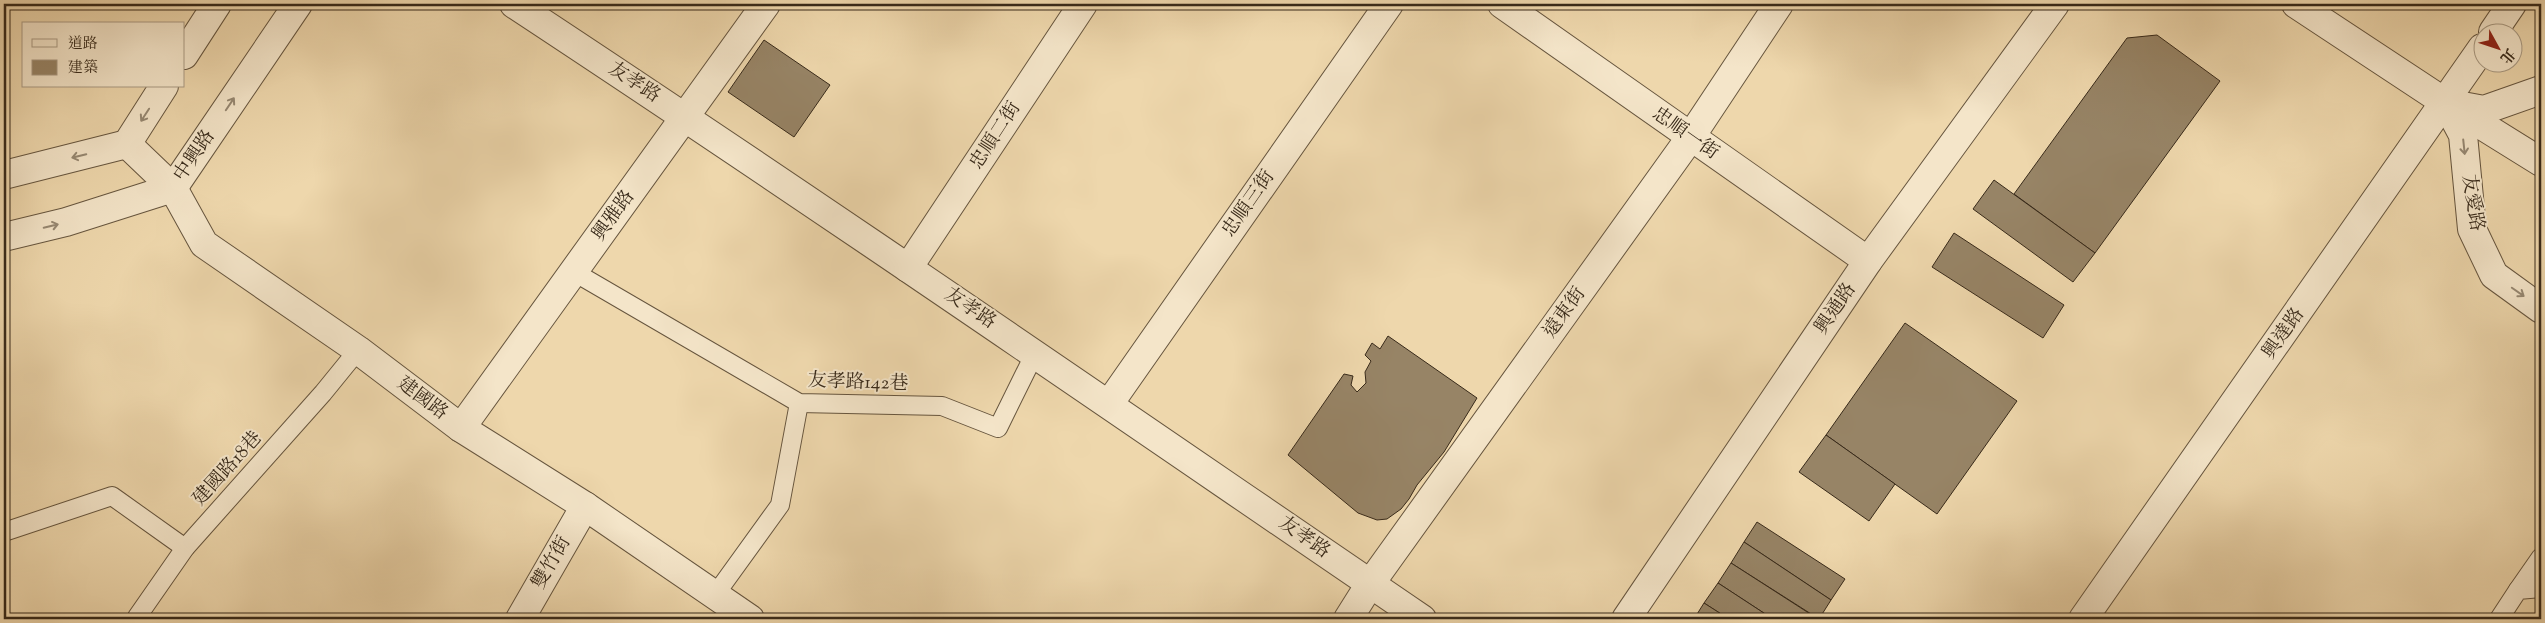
<svg xmlns="http://www.w3.org/2000/svg" width="2545" height="623" viewBox="0 0 2545 623" font-family="'Sorts Mill Goudy','Noto Serif TC',serif">
<style>
.building{fill:#978466;stroke:#382a1a}
.lines{fill:none;stroke-linecap:round;stroke-linejoin:round}
.service-casing{stroke:#66553e;stroke-width:20}
.minor-casing{stroke:#66553e;stroke-width:30}
.tertiary-casing{stroke:#66553e;stroke-width:30}
.service{stroke:#f4e5c9;stroke-width:18}
.minor{stroke:#f4e5c9;stroke-width:28}
.tertiary{stroke:#f4e5c9;stroke-width:28}
.oneway{stroke:#968872}
.labels{text-anchor:middle;dominant-baseline:central;stroke-width:4;stroke-linejoin:round;paint-order:stroke}
.street-label{font-size:19px;fill:#382a1a;stroke:#f4e5c9}
</style>
<rect width="100%" height="100%" fill="#eed7ac"/>
<filter id="stains"><feTurbulence type="fractalNoise" baseFrequency=".004" numOctaves="4"/><feColorMatrix values="0 0 0 0 .2 0 0 0 0 .09 0 0 0 0 .02 0 0 0 .5 -.17"/></filter>
<radialGradient id="worn" r=".72"><stop offset=".6" stop-color="#630" stop-opacity="0"/><stop offset="1" stop-color="#630" stop-opacity=".3"/></radialGradient>
<g class="building">
<polygon points="2157,35 2220,81 2095,253 2014,194 2127,38"/>
<polygon points="764,40 830,85 794,137 728,92"/>
<polygon points="1994,180 2095,253 2073,282 1973,209"/>
<polygon points="1954,233 2064,305 2043,338 1932,267"/>
<polygon points="1905,323 2017,401 1937,514 1826,435"/>
<polygon points="1388,336 1477,398 1444,452 1417,485 1409,499 1401,509 1387,519 1377,520 1358,513 1288,455 1344,374 1353,376 1351,385 1357,392 1366,383 1365,372 1371,361 1365,355 1372,343 1380,349"/>
<polygon points="1826,435 1895,484 1869,521 1799,472"/>
<polygon points="1757,522 1845,579 1831,600 1744,542"/>
<polygon points="1744,542 1831,600 1819,619 1731,563"/>
<polygon points="1731,563 1818,619 1773,619 1718,583"/>
<polygon points="1718,583 1773,619 1729,619 1704,603"/>
<polygon points="1704,603 1729,619 1694,619"/>
</g>
<g class="lines">
<g class="service-casing">
<g id="service">
<polyline points="574,272 799,403 942,406 998,428 1035,353"/>
<polyline points="4,532 112,496 185,548"/>
<polyline points="2518,590 2541,557"/>
<polyline points="715,595 780,505 799,403"/>
<polyline points="140,619 137,617 185,548 323,393 358,350"/>
<polyline points="2499,619 2518,590 2541,588"/>
</g>
</g>
<g class="minor-casing">
<g id="minor">
<path d="M514,4c305,201 606,409 908,615"/>
<polyline points="1502,4 1868,261"/>
<polyline points="2493,32 2512,4"/>
<polyline points="2446,103 2463,135 2472,229 2494,275 2541,309"/>
<polyline points="2446,103 2484,110 2541,90"/>
<polyline points="127,144 173,188 204,244 358,350 461,428 585,506 750,619"/>
<polyline points="908,268 1083,4"/>
<polyline points="1109,404 1389,4"/>
<polyline points="461,428 766,4"/>
<polyline points="520,619 585,506"/>
<polyline points="1348,619 1370,584 1690,138 1779,4"/>
<polyline points="1626,619 1868,261 2055,4"/>
<polyline points="2083,619 2482,48"/>
</g>
</g>
<g class="tertiary-casing">
<g id="tertiary">
<polyline points="2296,4 2446,103 2541,162"/>
<polyline points="184,55 217,4"/>
<polyline points="4,175 127,144 164,86"/>
<polyline points="4,237 66,222 173,188 298,4"/>
</g>
</g>
<use href="#service" class="service"/>
<use href="#minor" class="minor"/>
<use href="#tertiary" class="tertiary"/>
</g>
<defs><path id="oneway-shaft" d="M-6 0H5M1.5-3L5.5 0L1.5 3" fill="none" stroke-width="1.6" stroke-linecap="round" stroke-linejoin="round" transform="scale(1.25)"/></defs>
<g class="oneway">
<use href="#oneway-shaft" transform="translate(230 104) rotate(-56)"/>
<use href="#oneway-shaft" transform="translate(145 115) rotate(123)"/>
<use href="#oneway-shaft" transform="translate(2464 147) rotate(84)"/>
<use href="#oneway-shaft" transform="translate(79 156) rotate(166)"/>
<use href="#oneway-shaft" transform="translate(51 226) rotate(-13)"/>
<use href="#oneway-shaft" transform="translate(2518 292) rotate(35)"/>
</g>
<g class="labels">
<g class="street-label">
<text transform="translate(634 83) rotate(33)">友孝路</text>
<text transform="translate(1685 134) rotate(35)">忠順一街</text>
<text transform="translate(996 136) rotate(-57)">忠順二街</text>
<text transform="translate(195 156) rotate(-56)">中興路</text>
<text transform="translate(2472 203) rotate(81)">友愛路</text>
<text transform="translate(1249 204) rotate(-55)">忠順三街</text>
<text transform="translate(614 216) rotate(-54)">興雅路</text>
<text transform="translate(970 309) rotate(34)">友孝路</text>
<text transform="translate(1836 309) rotate(-56)">興通路</text>
<text transform="translate(1565 313) rotate(-54)">遠東街</text>
<text transform="translate(2284 334) rotate(-55)">興達路</text>
<text transform="translate(858 383) rotate(2)">友孝路142巷</text>
<text transform="translate(422 399) rotate(37)">建國路</text>
<text transform="translate(228 469) rotate(-48)">建國路18巷</text>
<text transform="translate(1304 538) rotate(35)">友孝路</text>
<text transform="translate(552 563) rotate(-60)">雙竹街</text>
</g>
</g>
<rect width="2545" height="623" fill="none" stroke="#eed7ac" stroke-width="20"/>
<rect x="5" y="5" width="2535" height="613" fill="none" stroke="#382a1a" stroke-width="2.5"/>
<rect x="10" y="10" width="2525" height="603" fill="none" stroke="#382a1a"/>
<rect x="22" y="22" width="162" height="65" fill="#f4e5c9" stroke="#a99a83"/>
<rect x="32" y="39" width="25" height="8" fill="#f4e5c9" stroke="#a99a83"/>
<text x="68" y="48" font-size="15" fill="#382a1a">道路</text>
<rect x="32" y="60" width="25" height="15" fill="#978466" stroke="#a99a83"/>
<text x="68" y="72" font-size="15" fill="#382a1a">建築</text>
<g transform="translate(2498 48) rotate(130)"><circle r="24" fill="#f4e5c9" stroke="#a99a83"/>
<path d="M0-4L9 19L0 12L-9 19Z" fill="#8f2418"/>
<text y="-8" font-size="14" font-weight="bold" text-anchor="middle" fill="#382a1a">北</text>
</g>
<rect width="100%" height="100%" filter="url(#stains)"/>
<rect width="100%" height="100%" fill="url(#worn)"/>
</svg>
